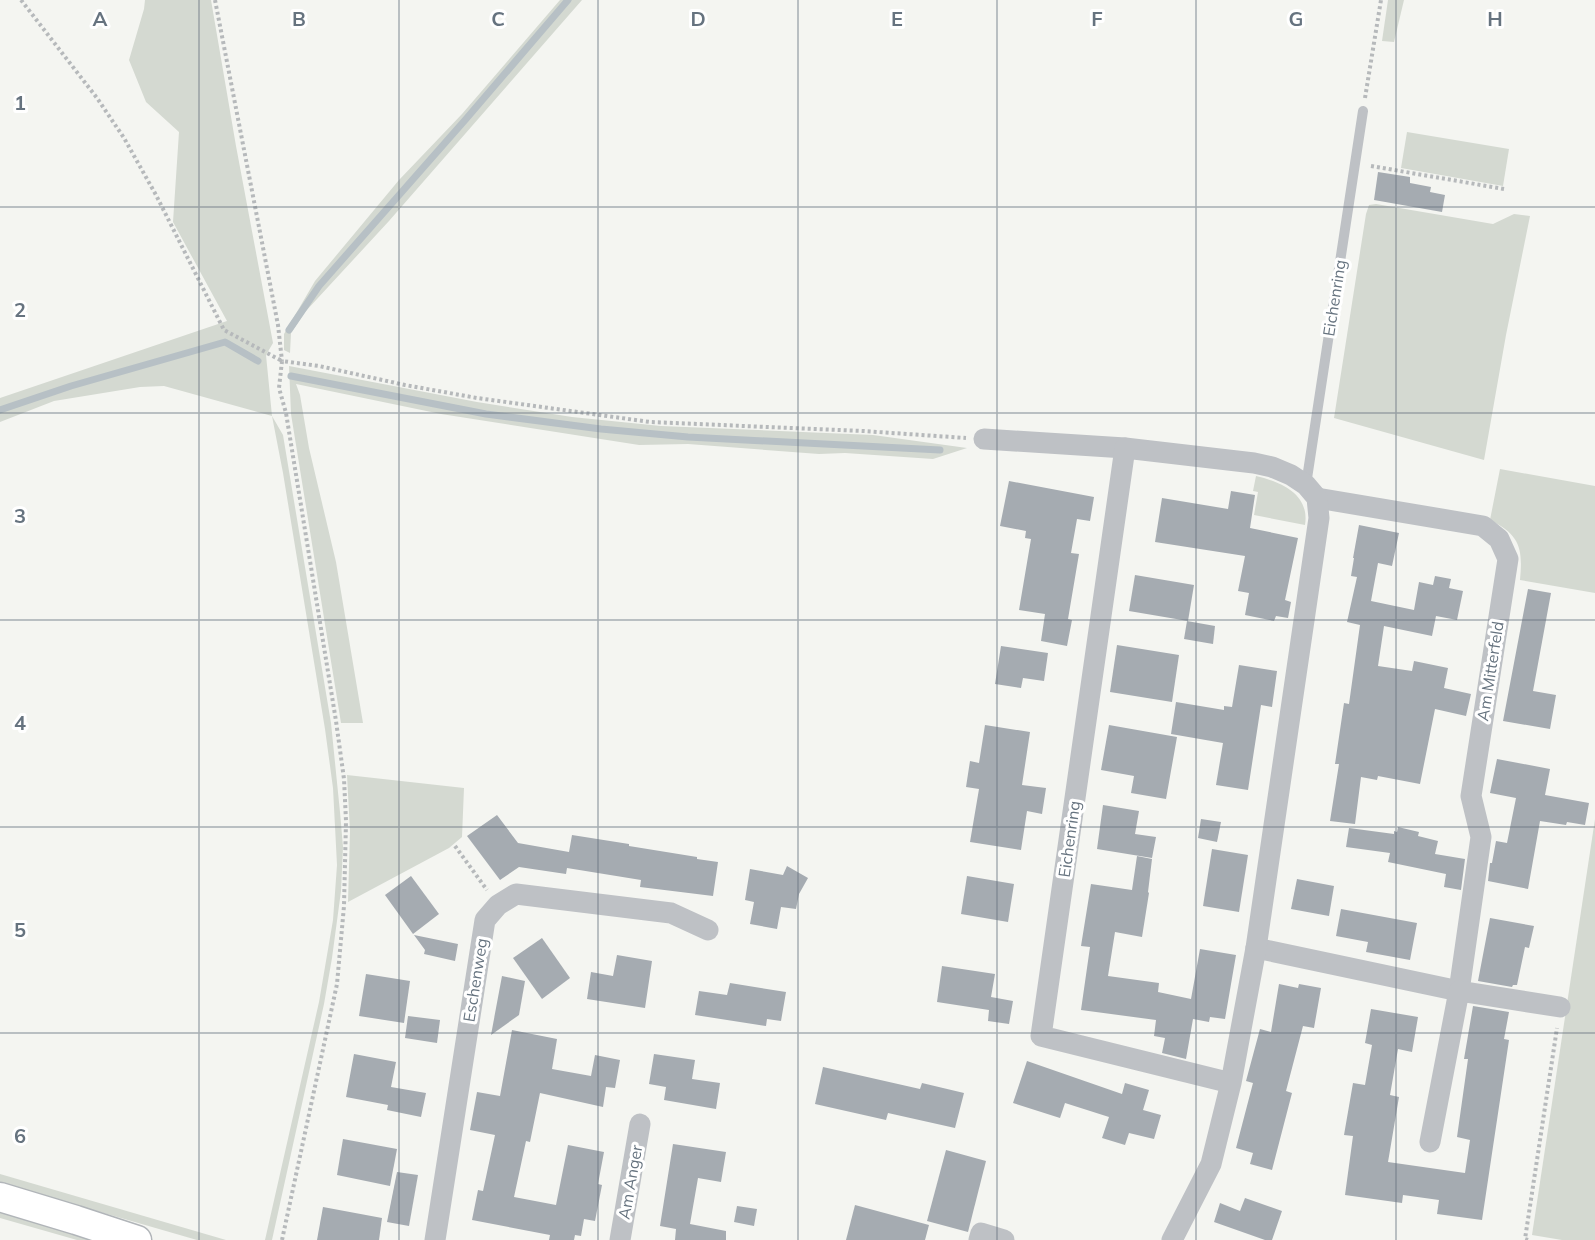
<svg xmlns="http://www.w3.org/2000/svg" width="1595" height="1240" viewBox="0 0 1595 1240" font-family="Mulish,sans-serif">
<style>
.green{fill:#d4d9d1}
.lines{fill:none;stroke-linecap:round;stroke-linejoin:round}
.stream{stroke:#b7c0c5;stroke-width:7}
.building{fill:#a5abb1}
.secondary-casing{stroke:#b1b5b9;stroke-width:31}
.path{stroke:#b6b9bb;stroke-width:4;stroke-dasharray:3 3;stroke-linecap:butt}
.lane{stroke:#bec1c5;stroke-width:10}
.street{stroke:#bec1c5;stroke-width:21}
.secondary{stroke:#fff;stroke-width:28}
.grid{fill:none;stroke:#66737f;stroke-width:1.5;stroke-opacity:0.55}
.labels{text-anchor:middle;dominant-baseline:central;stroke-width:6;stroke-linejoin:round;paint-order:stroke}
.street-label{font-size:16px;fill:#66737f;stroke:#fff}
.grid-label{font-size:20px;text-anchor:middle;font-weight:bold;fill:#66737f;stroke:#fff;stroke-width:6;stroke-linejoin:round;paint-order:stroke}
</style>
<rect width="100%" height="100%" fill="#f4f5f1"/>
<g class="green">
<polygon points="145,0 211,0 236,146 273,343 266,355 272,416 283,435 331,723 340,812 343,847 341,891 332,958 324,1004 272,1240 265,1240 319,1002 333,920 337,865 333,788 325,729 283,473 272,416 164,386 140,387 54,401 0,422 0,398 227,321 173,222 179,132 146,102 129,60 144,9"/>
<polygon points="560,0 582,0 389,221 305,312 291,333 290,353 284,350 284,334 315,281 399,180 462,114"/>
<polygon points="1388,0 1404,0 1394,42 1382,41"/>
<polygon points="1407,132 1509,149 1503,186 1401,168"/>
<polygon points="1376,204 1493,224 1514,214 1530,216 1506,335 1484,460 1334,418 1366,214 1369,205"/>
<polygon points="289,366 477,402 572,417 661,426 873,435 967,448 933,459 845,453 819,454 688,444 639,445 441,414 296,384 300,395 309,448 336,562 363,723 341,723 291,414"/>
<path d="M1500,469l95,17v107l-75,-13c3,-32 0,-45 -30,-60z"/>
<path d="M1256,476c25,6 54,18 49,49l-51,-10 4,-23 -5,-1z"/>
<polygon points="347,775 464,788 462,837 449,848 348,902 350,831"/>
<polygon points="1595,819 1595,1240 1562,1240 1532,1235"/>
<polygon points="0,1174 226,1240 197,1240 0,1183"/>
<polygon points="0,1208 109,1240 77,1240 0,1218"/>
</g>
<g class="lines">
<g class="stream">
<polyline points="289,330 319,286 466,119 568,0"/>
<polyline points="291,376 486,414 601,429 688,437 940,450"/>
<polyline points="0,410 71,386 225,342 258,361"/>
</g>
</g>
<g class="building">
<polygon points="1378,172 1410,177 1410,183 1431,187 1430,192 1445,195 1442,212 1374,200"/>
<polygon points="1009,481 1094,497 1090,521 1077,519 1071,553 1079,554 1068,619 1072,620 1067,646 1041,641 1045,614 1019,610 1031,539 1025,538 1026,531 1000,526"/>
<polygon points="1231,491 1255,495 1250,528 1298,538 1285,600 1291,602 1288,618 1276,616 1274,621 1245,615 1249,593 1238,591 1245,556 1155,542 1162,498 1228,509"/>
<polygon points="1359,525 1399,533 1392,566 1378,563 1371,601 1414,610 1419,582 1433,585 1435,576 1451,579 1449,588 1463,591 1457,620 1436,616 1432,636 1384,626 1378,666 1412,671 1414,661 1448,668 1444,688 1471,694 1466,716 1435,709 1420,784 1378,776 1377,780 1361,777 1355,824 1330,821 1339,764 1335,764 1344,703 1349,704 1360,625 1347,622 1357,577 1351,576 1354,558 1353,558"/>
<polygon points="1135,575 1194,585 1188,621 1129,611"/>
<polygon points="1528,589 1551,593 1533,691 1556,695 1550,729 1503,721"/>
<polygon points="1187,621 1215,626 1213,644 1184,639"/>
<polygon points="1117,645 1179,655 1172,702 1110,692"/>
<polygon points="1001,646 1048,653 1044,681 1023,678 1021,688 995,684"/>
<polygon points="1239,665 1277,671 1272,707 1261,705 1248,790 1216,785 1223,743 1171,734 1176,702 1224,710 1224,706 1232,707"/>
<polygon points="985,725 1030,732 1022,785 1046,788 1042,814 1027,811 1021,850 970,842 979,789 966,787 970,761 979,763"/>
<polygon points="1109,725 1177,737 1166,799 1131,793 1134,776 1101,770"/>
<polygon points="1497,759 1550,769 1545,795 1589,803 1585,825 1567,822 1566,825 1540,821 1528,889 1488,881 1490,863 1492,863 1496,841 1507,843 1516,798 1490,793"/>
<polygon points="1103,805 1139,811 1135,834 1156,837 1152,858 1097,849"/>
<polygon points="497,815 518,843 569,852 572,835 629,844 629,846 697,857 697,859 718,862 713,896 640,887 641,880 567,868 566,874 519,867 500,880 467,836"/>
<polygon points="1201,819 1221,822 1217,842 1198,838"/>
<polygon points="1398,827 1419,832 1418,836 1438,841 1435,854 1465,859 1461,890 1444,887 1446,874 1388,862 1390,853 1346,847 1349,828 1394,834 1394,831 1397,832"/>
<polygon points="1212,849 1248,855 1239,912 1203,906"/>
<polygon points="1137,856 1152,859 1148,892 1149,893 1142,937 1115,932 1108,976 1159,983 1158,992 1191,999 1200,949 1236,955 1225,1019 1210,1017 1209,1022 1193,1019 1186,1059 1162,1053 1165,1038 1154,1036 1156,1020 1081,1010 1090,947 1081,946 1091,884 1132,890"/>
<polygon points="787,866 808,878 799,894 796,909 781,907 777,929 750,924 754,902 745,900 750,869 783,875"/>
<polygon points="411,876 439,914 413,934 385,895"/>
<polygon points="967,876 1014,884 1008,922 961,914"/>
<polygon points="1297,879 1334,886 1329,916 1291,909"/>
<polygon points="1341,909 1417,923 1410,960 1366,952 1368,942 1336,936"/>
<polygon points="1490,918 1534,926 1529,948 1525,947 1517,985 1513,985 1512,987 1478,981"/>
<polygon points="414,935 458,944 455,961 424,954 425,950"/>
<polygon points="542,938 570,978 542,999 513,958"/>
<polygon points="617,955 652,961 645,1008 587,999 591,972 613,976"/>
<polygon points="942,966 995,974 991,997 1013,1001 1009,1024 988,1021 989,1010 937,1002"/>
<polygon points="366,974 410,981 404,1023 359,1016"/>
<polygon points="502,976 525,981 519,1015 491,1035"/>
<polygon points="730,983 786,992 781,1021 767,1019 766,1026 695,1015 699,991 727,995"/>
<polygon points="1279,984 1298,988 1299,984 1321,988 1314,1028 1303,1026 1286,1091 1292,1093 1272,1170 1250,1164 1253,1153 1236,1148 1253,1083 1246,1081 1260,1029 1271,1032"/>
<polygon points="1473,1006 1509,1012 1504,1039 1509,1040 1482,1220 1437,1214 1439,1200 1403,1195 1402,1203 1345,1195 1353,1136 1344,1135 1353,1083 1365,1085 1372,1045 1365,1043 1371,1009 1418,1017 1412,1052 1398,1049 1390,1095 1399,1097 1388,1162 1465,1173 1470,1140 1457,1137 1468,1059 1464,1059"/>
<polygon points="408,1016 440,1020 437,1043 405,1038"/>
<polygon points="512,1030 557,1039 552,1069 591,1076 595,1055 620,1060 615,1088 606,1087 603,1107 540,1093 530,1142 526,1141 514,1197 556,1205 568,1145 604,1152 598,1184 602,1185 595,1221 584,1219 581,1236 575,1235 574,1240 549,1240 550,1235 472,1220 478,1190 483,1191 495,1135 470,1130 477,1092 500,1096"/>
<polygon points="354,1054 396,1062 391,1087 426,1093 421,1117 387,1110 388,1105 346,1097"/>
<polygon points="654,1054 695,1060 692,1079 720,1083 716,1109 664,1100 666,1087 649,1084"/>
<polygon points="1027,1061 1122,1094 1125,1083 1149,1090 1143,1110 1161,1115 1154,1139 1129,1133 1125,1145 1102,1138 1109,1117 1065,1103 1060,1118 1013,1103"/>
<polygon points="823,1067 920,1089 922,1083 964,1093 955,1128 888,1113 886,1120 815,1104"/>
<polygon points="343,1139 397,1149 390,1186 337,1175"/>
<polygon points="673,1144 726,1152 721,1182 698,1178 690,1224 726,1231 726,1240 675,1240 676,1229 660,1226"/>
<polygon points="946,1150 986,1161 968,1232 927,1221"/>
<polygon points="397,1172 418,1175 409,1226 387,1222"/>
<polygon points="1245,1198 1282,1211 1272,1240 1265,1240 1214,1222 1220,1203 1240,1211"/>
<polygon points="855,1205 929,1225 925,1240 846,1240"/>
<polygon points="737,1206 757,1209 754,1226 734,1222"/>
<polygon points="323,1207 382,1218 379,1240 317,1240"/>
</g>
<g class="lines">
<g class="secondary-casing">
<polyline id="secondary" points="0,1197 76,1220 137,1240"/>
</g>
<g class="path">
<polyline points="21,0 97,98 124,138 156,195 224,330 282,361"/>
<polyline points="215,0 278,325 282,361"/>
<polyline points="1365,98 1381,0"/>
<polyline points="1371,166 1504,189"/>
<polyline points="455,846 487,890"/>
<polyline points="282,1240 337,984 344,906 346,821 344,779 336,721 286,413 279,388 282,361 319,366 405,385 477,398 650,422 863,431 966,438"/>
<polyline points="1528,1240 1525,1239 1557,1028"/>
</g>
<polyline class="lane" points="1306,485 1363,111"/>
<g class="street">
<polyline points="984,439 1125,448"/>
<polyline points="1256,948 1459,991 1481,837 1471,796 1508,559 1499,539 1483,526 1317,498"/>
<polyline points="1430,1142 1459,991 1560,1007"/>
<polyline points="435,1240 485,920 498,905 516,894 671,913 708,930"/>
<polyline points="620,1240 640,1124"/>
<polyline points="979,1240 981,1233 1004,1240"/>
<polyline points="1172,1240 1211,1164 1231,1083 1256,948 1319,518 1317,498 1306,485 1291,475 1272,467 1254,463 1125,448 1041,1036 1231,1083"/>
</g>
<use href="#secondary" class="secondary"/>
</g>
<path class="grid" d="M199,0v1240M399,0v1240M598,0v1240M798,0v1240M997,0v1240M1196,0v1240M1396,0v1240M0,207h1595M0,413h1595M0,620h1595M0,827h1595M0,1033h1595"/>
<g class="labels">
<g class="street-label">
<text transform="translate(1334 298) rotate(-81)">Eichenring</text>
<text transform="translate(1490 671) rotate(-81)">Am Mitterfeld</text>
<text transform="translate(1069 839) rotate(-82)">Eichenring</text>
<text transform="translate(475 980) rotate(-81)">Eschenweg</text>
<text transform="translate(630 1182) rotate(-80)">Am Anger</text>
</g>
</g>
<g class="grid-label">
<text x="100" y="26">A</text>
<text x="299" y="26">B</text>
<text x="498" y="26">C</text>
<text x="698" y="26">D</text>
<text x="897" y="26">E</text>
<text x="1097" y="26">F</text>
<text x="1296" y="26">G</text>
<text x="1495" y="26">H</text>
<text x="20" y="110">1</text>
<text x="20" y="317">2</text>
<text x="20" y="523">3</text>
<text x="20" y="730">4</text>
<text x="20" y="937">5</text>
<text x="20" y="1143">6</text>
</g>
</svg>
